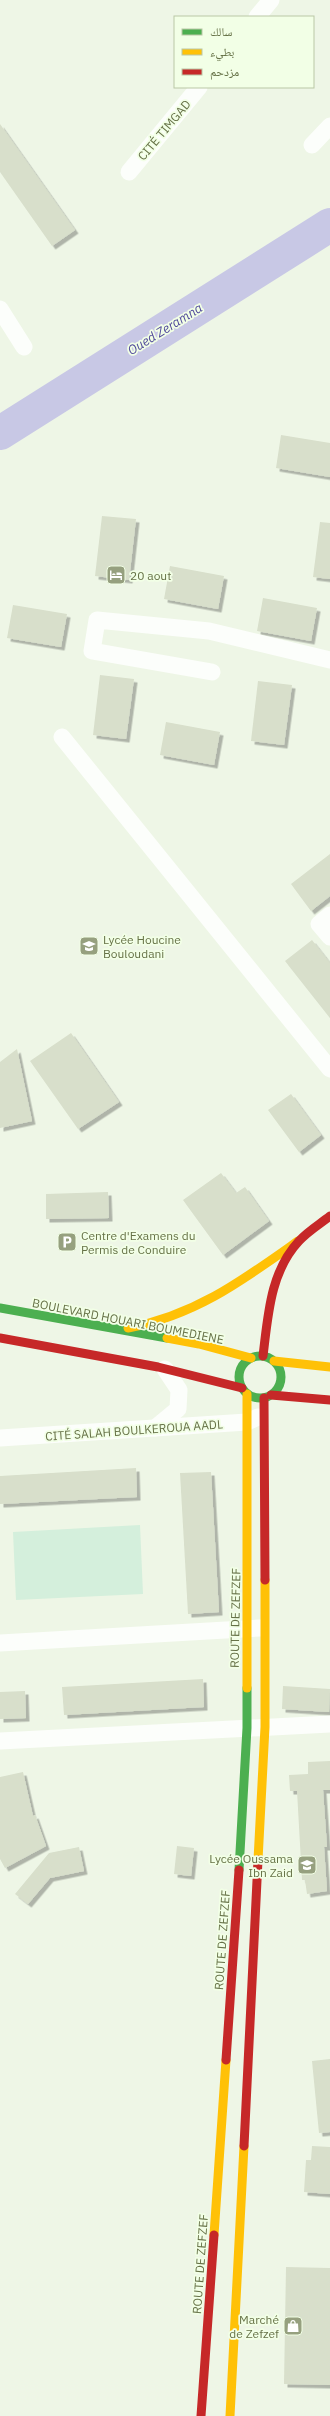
<svg xmlns="http://www.w3.org/2000/svg" width="330" height="2416" viewBox="0 0 330 2416" font-family="'IBM Plex Sans','Noto Naskh Arabic',sans-serif">
<style>
.green{fill:#d4efdc}
.lines{fill:none;stroke-linecap:round;stroke-linejoin:round}
.river{stroke:#c8c8e5;stroke-width:34}
.building{fill:#d8dfcb;filter:url(#shadow)}
.street{stroke:#fcfefb;stroke-width:17}
.fast{stroke:#4caf50;stroke-width:9}
.slow{stroke:#ffc107;stroke-width:9}
.jam{stroke:#c62828;stroke-width:9}
.labels{text-anchor:middle;dominant-baseline:central;stroke-width:3.5;stroke-linejoin:round;paint-order:stroke}
.street-label{font-size:12px;fill:#667247;stroke:#f2ffe6}
.poi-label{font-size:12px;fill:#667247;stroke:#f2ffe6;text-anchor:start}
.water-label{font-size:13px;font-style:italic;fill:#514a9b;stroke:#f2ffe6}
</style>
<defs>
<filter id="shadow"><feDropShadow dx="3.5" dy="3.5" stdDeviation="0" flood-color="#0004"/></filter>
</defs>
<rect width="100%" height="100%" fill="#eef6e6"/>
<polygon class="green" points="140,1525 143,1594 16,1600 13,1532"/>
<g class="lines">
<polyline class="river" points="0,433 330,225"/>
</g>
<g class="building">
<polygon points="0,124 75,230 52,246 0,172"/>
<polygon points="281,435 330,443 330,477 276,468"/>
<polygon points="102,516 136,519 129,580 95,576"/>
<polygon points="320,522 330,523 330,579 313,577"/>
<polygon points="170,566 224,576 218,609 164,599"/>
<polygon points="263,598 317,608 311,641 257,631"/>
<polygon points="13,605 67,614 61,647 7,638"/>
<polygon points="100,675 134,679 126,739 93,735"/>
<polygon points="258,681 292,685 284,745 251,741"/>
<polygon points="166,722 220,732 214,765 160,755"/>
<polygon points="330,854 330,896 311,911 291,884"/>
<polygon points="312,940 330,963 330,1018 285,961"/>
<polygon points="71,1033 119,1102 78,1129 30,1061"/>
<polygon points="17,1049 32,1121 0,1128 0,1062"/>
<polygon points="291,1094 321,1135 299,1152 268,1110"/>
<polygon points="221,1173 236,1193 245,1187 269,1221 223,1255 183,1200"/>
<polygon points="108,1192 109,1218 46,1219 46,1194"/>
<polygon points="136,1468 137,1497 0,1504 0,1476"/>
<polygon points="211,1472 219,1612 188,1614 180,1473"/>
<polygon points="203,1679 204,1707 64,1715 62,1687"/>
<polygon points="283,1686 330,1689 329,1712 282,1709"/>
<polygon points="25,1691 26,1718 0,1719 0,1692"/>
<polygon points="330,1761 330,1790 323,1790 327,1847 324,1847 327,1891 307,1894 305,1880 302,1880 297,1791 290,1791 289,1775 308,1774 308,1762"/>
<polygon points="23,1772 33,1816 35,1815 46,1846 5,1868 0,1859 0,1777"/>
<polygon points="177,1846 194,1848 191,1876 174,1874"/>
<polygon points="79,1847 84,1871 50,1878 28,1904 15,1894 49,1853"/>
<polygon points="330,2059 330,2132 319,2133 312,2061"/>
<polygon points="312,2146 330,2147 330,2194 304,2192 306,2160 311,2160"/>
<polygon points="286,2267 330,2268 330,2385 284,2384"/>
</g>
<g class="lines">
<g class="street">
<polyline points="257,17 271,0"/>
<polyline points="312,145 330,126"/>
<polyline points="129,172 199,87"/>
<polyline points="0,309 24,347"/>
<polyline points="212,672 92,651 97,620 209,631 330,660"/>
<polyline points="62,737 330,1069"/>
<polyline points="330,915 319,924 330,937"/>
<polyline points="155,1428 178,1409 179,1390 165,1369"/>
<polyline points="0,1438 247,1422 258,1417"/>
<polyline points="0,1643 260,1628"/>
<polyline points="0,1741 330,1724"/>
</g>
<g class="fast">
<polyline points="0,1308 167,1338"/>
<circle cx="260" cy="1377" r="21"/>
<polyline points="239,1870 247,1728 247,1688"/>
</g>
<g class="slow">
<path d="M128,1328c68,-13 115,-48 170,-87"/>
<polyline points="167,1338 199,1344 251,1358"/>
<polyline points="274,1361 330,1367"/>
<polyline points="247,1394 247,1688"/>
<polyline points="258,1860 265,1727 265,1580"/>
<polyline points="214,2235 226,2060"/>
<polyline points="230,2416 244,2146"/>
</g>
<g class="jam">
<polyline points="0,1338 158,1367 242,1388"/>
<path d="M263,1356c5,-40 7,-84 36,-115 9,-10 21,-17 31,-25"/>
<polyline points="271,1395 330,1400"/>
<polyline points="264,1398 265,1580"/>
<polyline points="226,2060 239,1870"/>
<polyline points="244,2146 258,1860"/>
<polyline points="201,2416 214,2235"/>
</g>
</g>
<defs>
<g id="hotel-square" transform="scale(1)"><rect x="-9" y="-9" width="18" height="18" rx="4" fill="#96a07f" stroke="#f2ffe6"/><path d="M-6-4.5h1.5V1H6V5H4.5V3h-9V5H-6ZM-4 0a1.8 1.8 0 1 1 3.6 0ZM.5 0V-2.5h3Q6-2.5 6 0Z" fill="#fff"/></g>
<g id="school-square" transform="scale(1)"><rect x="-9" y="-9" width="18" height="18" rx="4" fill="#96a07f" stroke="#f2ffe6"/><path d="M0-5L7-2L0 1L-7-2ZM-4 1L0 2.5L4 1V4Q0 6-4 4Z" fill="#fff"/></g>
<g id="parking-square" transform="scale(1)"><rect x="-9" y="-9" width="18" height="18" rx="4" fill="#96a07f" stroke="#f2ffe6"/><path d="M-3.5-5.5H1a3.5 3.5 0 0 1 0 7H-1V5.5H-3.5ZM-1-3.4V-.6H.8a1.4 1.4 0 0 0 0-2.8Z" fill="#fff"/></g>
<g id="shop-square" transform="scale(1)"><rect x="-9" y="-9" width="18" height="18" rx="4" fill="#96a07f" stroke="#f2ffe6"/><path d="M-5-2.5h2.3a2.7 3.5 0 0 1 5.4 0H5L5.5 6h-11ZM-1.5-2.5h3a1.5 2.3 0 0 0-3 0Z" fill="#fff"/></g>
</defs>
<g fill-rule="evenodd">
<use href="#hotel-square" x="116" y="575"/>
<use href="#school-square" x="89" y="946"/>
<use href="#parking-square" x="67" y="1242"/>
<use href="#school-square" x="307" y="1865"/>
<use href="#shop-square" x="293" y="2326"/>
</g>
<g class="labels">
<g class="street-label">
<text transform="translate(164 130) rotate(-50)">CITÉ TIMGAD</text>
<text transform="translate(128 1321) rotate(11)">BOULEVARD HOUARI BOUMEDIENE</text>
<text transform="translate(134 1430) rotate(-4)">CITÉ SALAH BOULKEROUA AADL</text>
<text transform="translate(235 1618) rotate(-89)">ROUTE DE ZEFZEF</text>
<text transform="translate(222 1940) rotate(-86)">ROUTE DE ZEFZEF</text>
<text transform="translate(200 2264) rotate(-86)">ROUTE DE ZEFZEF</text>
</g>
<g class="poi-label">
<text x="130" y="575">20 aout</text>
<text x="103" y="939">Lycée Houcine<tspan x="103" dy="14">Bouloudani</tspan></text>
<text x="81" y="1235">Centre d'Examens du<tspan x="81" dy="14">Permis de Conduire</tspan></text>
<text x="293" y="1858" text-anchor="end">Lycée Oussama<tspan x="293" dy="14">Ibn Zaid</tspan></text>
<text x="279" y="2319" text-anchor="end">Marché<tspan x="279" dy="14">de Zefzef</tspan></text>
</g>
<g class="water-label">
<text transform="translate(165 329) rotate(-32)">Oued Zeramna</text>
</g>
</g>
<rect x="174" y="16" width="140" height="72" fill="#f2ffe6" stroke="#bac7a6"/>
<rect x="182" y="29" width="20" height="6" fill="#4caf50" stroke="#bac7a6"/>
<text x="210" y="36" font-size="12" fill="#667247">سالك</text>
<rect x="182" y="49" width="20" height="6" fill="#ffc107" stroke="#bac7a6"/>
<text x="210" y="56" font-size="12" fill="#667247">بطيء</text>
<rect x="182" y="69" width="20" height="6" fill="#c62828" stroke="#bac7a6"/>
<text x="210" y="76" font-size="12" fill="#667247">مزدحم</text>
</svg>
